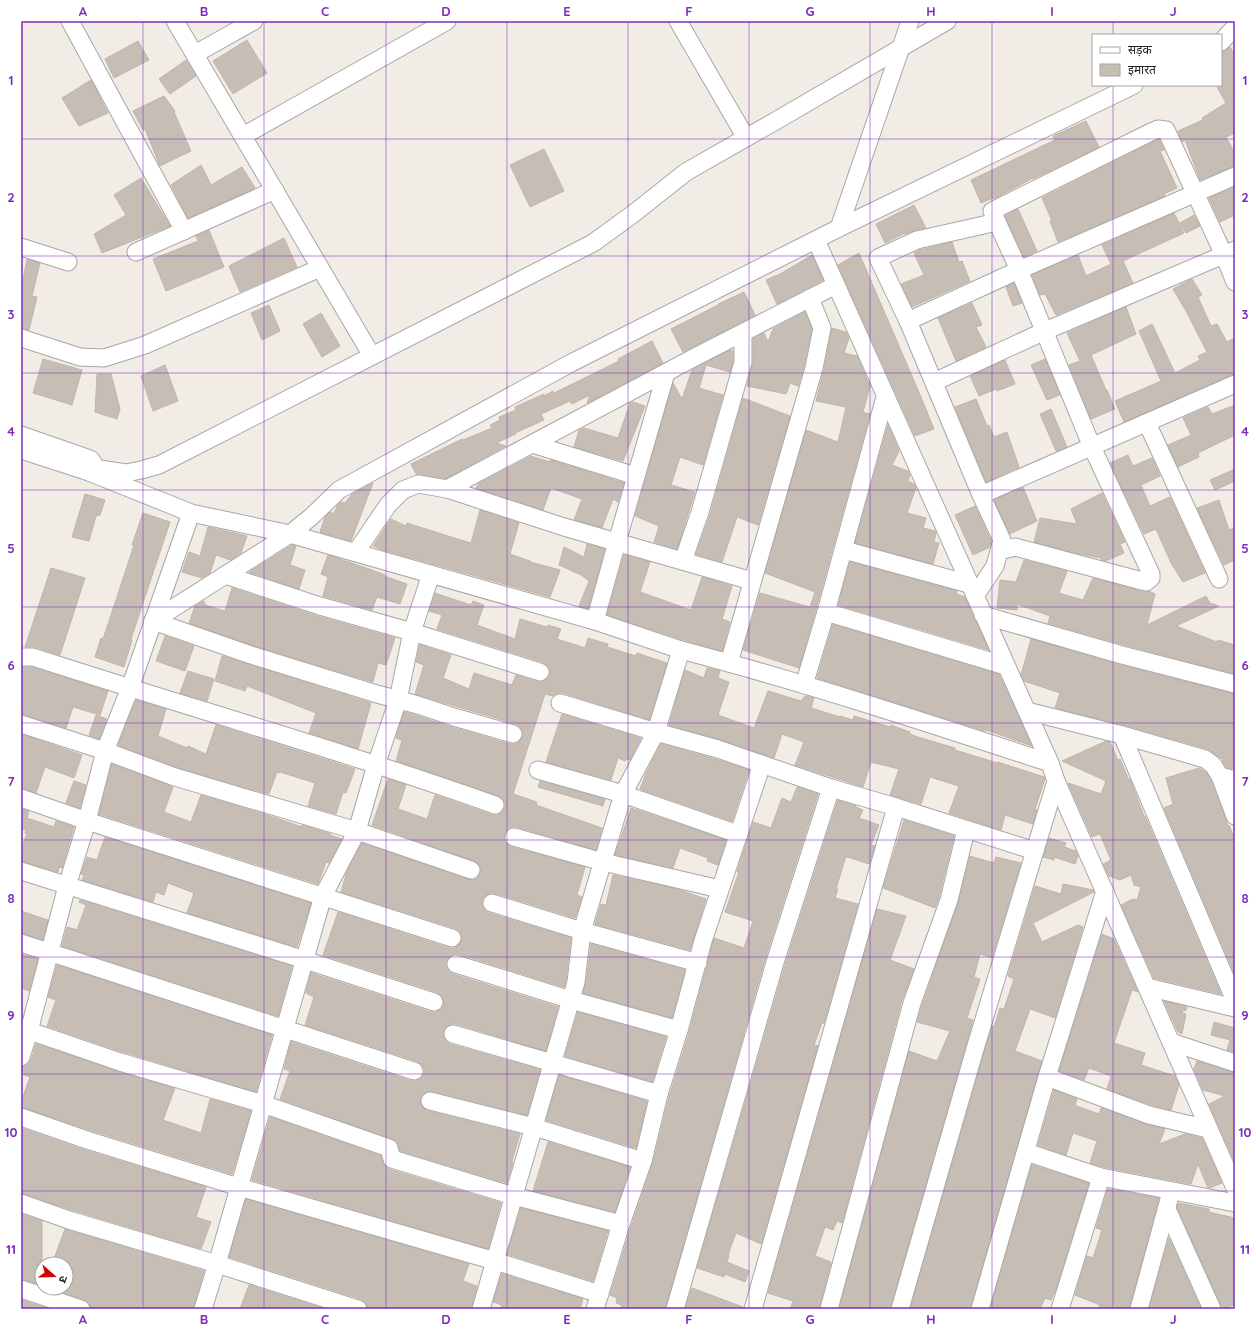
<svg xmlns="http://www.w3.org/2000/svg" width="1256" height="1330" viewBox="0 0 1256 1330" font-family="Quicksand,'Noto Sans Devanagari',sans-serif">
<style>
.building{fill:#c6bdb5;stroke:#c4b4a8}
.lines{fill:none;stroke-linecap:round;stroke-linejoin:round}
.minor-casing{stroke:#a7a7a7;stroke-width:19}
.minor{stroke:#fff;stroke-width:17}
.grid{fill:none;stroke:#7b2cbf;stroke-width:1;stroke-opacity:0.55}
.neatline{fill:none;stroke:#7b2cbf;stroke-width:1.5}
.grid-label{font-size:13px;text-anchor:middle;font-weight:bold;fill:#7b2cbf}
</style>
<rect width="100%" height="100%" fill="#f1ede6"/>
<g class="building">
<polygon points="247,40 267,73 233,94 213,61"/>
<polygon points="138,41 149,60 114,78 105,59"/>
<polygon points="1230,47 1235,55 1235,133 1226,137 1235,153 1235,166 1200,180 1185,140 1182,142 1178,131 1203,120 1202,118 1226,103 1217,87 1221,85 1221,52 1224,51"/>
<polygon points="186,60 196,76 170,94 159,79"/>
<polygon points="91,80 108,113 79,126 62,98"/>
<polygon points="164,96 175,111 174,112 191,151 160,166 145,129 143,130 133,111"/>
<polygon points="1086,121 1099,147 1033,179 1033,178 994,199 993,198 981,203 971,180 1055,140 1053,136"/>
<polygon points="1159,139 1164,150 1160,151 1177,188 1164,194 1165,196 1058,242 1050,221 1052,221 1042,198"/>
<polygon points="544,149 564,191 530,207 510,165"/>
<polygon points="201,165 211,185 242,167 255,188 188,218 171,185"/>
<polygon points="141,178 170,226 102,253 94,234 126,215 114,195"/>
<polygon points="1235,187 1235,215 1220,222 1209,198"/>
<polygon points="914,205 926,228 915,230 905,234 905,233 885,243 876,224"/>
<polygon points="1018,209 1037,251 1024,257 1005,216"/>
<polygon points="1174,213 1184,233 1123,261 1133,283 1056,315 1045,294 1040,295 1032,275 1078,255 1086,276 1111,264 1102,245"/>
<polygon points="1194,215 1200,226 1186,233 1180,223"/>
<polygon points="209,230 224,267 166,291 153,259 198,241 196,236"/>
<polygon points="284,238 297,267 240,292 229,266"/>
<polygon points="952,242 959,262 962,261 970,281 912,307 901,284 924,275 914,253 920,250"/>
<polygon points="859,253 921,397 934,429 915,436 838,265"/>
<polygon points="812,255 823,280 777,304 766,280 780,274"/>
<polygon points="27,259 40,263 32,296 37,297 29,330 21,328 21,290"/>
<polygon points="1192,279 1202,295 1198,297 1211,326 1217,324 1227,342 1235,338 1235,374 1231,375 1124,422 1115,401 1161,381 1139,331 1152,324 1175,373 1200,360 1198,356 1207,352 1186,311 1173,289"/>
<polygon points="1014,283 1022,303 1013,306 1006,287"/>
<polygon points="744,292 755,315 683,352 671,329 718,305 718,304"/>
<polygon points="972,303 982,325 976,327 986,347 956,361 938,318"/>
<polygon points="269,305 280,331 262,340 251,313"/>
<polygon points="1126,307 1136,334 1091,355 1106,390 1107,390 1115,409 1091,419 1069,365 1080,361 1067,333"/>
<polygon points="805,312 812,329 804,366 798,386 790,383 786,394 747,386 753,362 753,339 764,333 768,342 773,329"/>
<polygon points="321,313 340,346 322,357 303,324"/>
<polygon points="832,328 846,332 849,338 844,353 857,356 870,386 863,412 870,414 816,609 799,668 743,650 760,593 810,607 815,592 765,573 806,430 838,442 846,407 816,401 824,370"/>
<polygon points="652,341 663,363 587,403 590,395 572,404 570,401 541,414 544,420 515,433 516,434 496,443 506,446 445,479 416,474 411,464 462,439 463,440 492,428 490,425 500,420 499,417 516,410 515,407 544,394 544,396 553,391 554,393 619,361 618,359"/>
<polygon points="730,350 733,351 733,361 730,372 706,365 699,388 723,395 703,465 680,457 671,485 695,492 677,549 654,542 659,526 635,516 673,383 682,399 692,370"/>
<polygon points="43,359 82,370 72,405 33,393"/>
<polygon points="1045,359 1060,395 1047,400 1031,365"/>
<polygon points="1005,360 1015,384 997,391 996,389 979,396 970,376"/>
<polygon points="165,365 178,401 153,411 141,376"/>
<polygon points="97,374 111,374 120,409 117,419 95,412"/>
<polygon points="743,398 790,416 758,525 737,517 722,562 696,554 710,515"/>
<polygon points="976,399 987,426 989,425 994,437 1007,432 1019,467 986,482 955,407"/>
<polygon points="633,402 645,406 623,461 574,447 579,430 584,428 618,438 630,403"/>
<polygon points="1235,405 1235,435 1198,453 1199,457 1178,467 1168,445 1191,435 1183,418 1208,407 1212,414"/>
<polygon points="1051,409 1067,447 1056,451 1040,414"/>
<polygon points="888,425 899,451 892,465 908,471 910,475 908,481 914,484 916,488 907,513 926,518 923,528 935,531 936,533 934,542 939,543 933,564 855,543"/>
<polygon points="1128,455 1133,466 1152,458 1160,476 1141,485 1150,506 1170,497 1205,573 1183,582 1171,563 1156,529 1144,534 1110,463"/>
<polygon points="531,456 550,462 551,460 624,483 618,502 613,499 602,528 574,520 582,499 551,488 543,510 476,488 478,484"/>
<polygon points="1235,469 1235,481 1215,490 1210,480"/>
<polygon points="373,483 351,541 320,532 325,517 330,512 334,514 337,506 341,502 345,503 353,493"/>
<polygon points="1023,487 1037,521 1010,534 994,500"/>
<polygon points="1102,493 1125,542 1120,544 1124,553 1106,561 1101,560 1101,558 1075,553 1034,542 1040,518 1077,524 1071,509"/>
<polygon points="85,494 105,500 100,515 96,516 89,541 72,537"/>
<polygon points="1219,500 1229,530 1235,528 1235,560 1224,565 1197,508"/>
<polygon points="975,506 991,541 990,547 973,555 955,515"/>
<polygon points="480,510 519,523 510,554 530,561 530,562 560,570 550,597 383,550 373,546 391,519 406,526 407,523 448,536 471,543"/>
<polygon points="143,513 170,522 131,639 132,640 124,667 95,657 101,638 103,639 118,594 134,545 132,545"/>
<polygon points="208,527 247,536 241,553 230,560 216,555 210,573 202,578 182,572 189,552 200,556"/>
<polygon points="587,544 605,549 588,609 579,606 589,581 581,575 559,565 564,547 584,557"/>
<polygon points="292,545 296,546 290,565 305,570 299,589 249,572"/>
<polygon points="328,555 372,570 385,575 384,576 407,584 400,604 377,597 372,610 323,596 328,577 321,574"/>
<polygon points="624,555 650,562 640,592 691,610 702,577 732,586 722,619 730,622 722,651 684,640 607,615"/>
<polygon points="1024,560 1067,571 1059,593 1083,600 1093,578 1144,592 1149,591 1155,594 1147,625 1206,596 1210,603 1219,606 1176,626 1217,642 1218,640 1235,645 1235,674 1125,645 1048,623 1050,616 1017,604 1017,610 997,608 1000,580 1016,582"/>
<polygon points="850,562 957,591 956,594 965,597 989,650 838,605"/>
<polygon points="51,568 85,578 60,655 36,647 25,647"/>
<polygon points="232,588 317,616 395,638 386,665 378,663 373,682 254,646 189,623 195,606 204,601 205,605 225,611"/>
<polygon points="435,593 471,605 473,601 484,605 477,625 515,639 520,619 547,627 548,625 561,629 557,639 585,648 588,638 608,644 607,647 636,656 637,653 667,663 649,720 563,693 557,693 553,696 545,694 513,794 537,802 536,805 602,828 596,850 517,827 511,827 507,830 505,834 504,840 507,844 511,847 585,867 577,895 582,897 575,918 495,893 490,893 486,895 482,900 482,906 484,909 489,913 571,938 566,980 564,987 459,954 454,954 450,956 446,961 446,967 448,970 453,974 558,1007 546,1051 456,1024 451,1024 446,1027 443,1032 443,1036 446,1041 450,1044 540,1070 527,1115 432,1091 427,1092 423,1094 420,1098 421,1104 423,1108 428,1111 520,1134 512,1161 513,1162 507,1183 400,1151 397,1141 392,1139 280,1099 290,1071 284,1069 291,1042 411,1081 416,1081 420,1079 424,1074 424,1069 422,1065 417,1061 305,1025 314,997 306,993 311,973 431,1012 436,1012 441,1009 443,1005 444,1000 441,995 437,992 323,955 338,912 449,948 454,948 458,946 461,941 462,936 459,931 455,928 341,892 347,871 362,843 468,879 473,880 477,878 480,874 481,868 478,863 474,861 372,825 388,779 406,785 398,809 427,819 435,795 492,815 497,815 501,813 505,808 505,803 503,799 498,796 396,761 402,740 396,738 404,712 415,715 451,727 510,744 515,744 520,741 523,736 523,732 520,727 516,724 415,694 424,665 416,662 420,645 451,655 443,678 469,689 474,673 512,685 516,675 537,682 542,682 547,679 550,675 550,669 548,666 543,662 437,629 442,615 429,611"/>
<polygon points="833,624 999,674 1032,746 986,730 985,731 817,678"/>
<polygon points="165,636 194,646 185,671 156,661"/>
<polygon points="1031,639 1120,665 1235,694 1235,764 1232,769 1226,767 1222,761 1225,760 1220,758 1208,749 1124,725 1055,708 1060,693 1024,681 1021,675"/>
<polygon points="222,656 371,703 358,749 309,733 316,713 247,686 245,691 215,681"/>
<polygon points="21,667 31,667 108,691 100,715 73,707 66,728 21,714"/>
<polygon points="707,668 720,671 718,678 729,682 718,715 754,728 768,691 801,701 805,696 814,698 811,708 840,717 840,716 853,720 854,716 890,727 891,725 910,732 910,734 918,737 955,748 955,750 997,763 998,762 1044,777 1045,779 1035,809 1037,810 1033,824 1005,815 1001,830 949,813 959,786 930,777 921,804 890,795 899,769 871,762 863,787 795,765 804,742 782,734 774,758 721,740 669,725 685,670 704,678"/>
<polygon points="188,671 214,679 207,701 180,693"/>
<polygon points="136,700 166,709 158,736 187,748 188,746 206,754 216,725 355,769 346,793 343,792 336,814 308,806 315,783 280,772 279,773 277,772 269,794 178,768 118,745"/>
<polygon points="562,714 641,738 630,760 626,759 625,761 618,758 611,780 546,762"/>
<polygon points="96,715 107,719 99,739 89,735"/>
<polygon points="21,734 82,755 74,778 45,767 36,793 21,788"/>
<polygon points="1106,741 1110,742 1118,760 1120,759 1129,780 1130,779 1144,816 1145,816 1221,994 1154,978 1121,905 1133,899 1137,900 1141,887 1134,885 1131,875 1120,880 1109,876 1103,864 1111,860 1100,834 1092,837 1068,783 1101,794 1106,781 1062,761"/>
<polygon points="661,744 715,759 749,770 732,821 640,789 646,773"/>
<polygon points="112,764 173,787 164,812 191,822 201,795 270,816 302,827 302,825 331,834 330,835 342,839 329,863 326,862 318,884 99,814"/>
<polygon points="1199,768 1206,772 1211,780 1226,820 1228,826 1229,825 1235,840 1235,975 1164,808 1173,804 1166,778"/>
<polygon points="74,781 86,785 80,808 66,803"/>
<polygon points="540,781 605,799 603,806 538,787"/>
<polygon points="797,787 818,794 766,956 665,1309 620,1309 622,1305 616,1303 617,1298 610,1295 631,1227 653,1163 669,1097 689,1033 714,938 744,948 753,921 725,912 739,872 737,872 753,822 771,828 782,798 791,802"/>
<polygon points="838,800 856,806 856,807 863,810 859,818 879,825 871,845 875,846 869,864 847,857 845,859 836,889 838,889 835,898 858,904 824,1023 822,1023 814,1045 818,1046 761,1244 736,1233 728,1255 729,1256 727,1262 749,1271 745,1282 725,1274 724,1277 697,1268 786,962"/>
<polygon points="631,808 726,840 718,865 707,861 708,858 680,848 673,868 615,855"/>
<polygon points="21,809 29,811 27,818 54,827 56,821 74,827 62,868 59,867 58,872 21,861 21,850 27,833 25,833 26,830 21,829"/>
<polygon points="904,820 954,836 939,897 935,908 883,888"/>
<polygon points="105,837 311,903 297,947 187,913 194,893 168,883 164,895 156,892 153,902 82,880 84,875 81,874 87,857 97,860"/>
<polygon points="1049,838 1066,843 1064,847 1076,851 1078,856 1075,864 1054,857 1054,860 1043,857"/>
<polygon points="970,856 994,863 996,857 1021,863 992,958 980,954 974,977 980,979 967,1018 973,1020 890,1309 839,1309 909,1051 937,1061 950,1031 917,1022 922,1006 958,903"/>
<polygon points="613,875 677,889 706,899 690,950 595,924 601,904 606,905"/>
<polygon points="1063,884 1093,890 1094,892 1033,923 1042,942 1078,925 1083,927 1055,1018 1030,1009 1015,1051 1042,1061 970,1309 910,1309 992,1026 994,1027 1000,1008 1004,1009 1014,979 1008,976 1035,886 1061,894"/>
<polygon points="80,900 292,966 278,1016 62,946 67,927 77,930 86,905 79,902"/>
<polygon points="877,909 906,916 890,960 914,969 902,1000 842,1223 837,1221 833,1230 825,1227 815,1256 831,1262 819,1309 790,1309 793,1301 768,1293"/>
<polygon points="21,911 48,920 43,940 21,933"/>
<polygon points="1102,934 1114,939 1138,992 1132,990 1114,1043 1145,1053 1141,1065 1175,1076 1179,1085 1171,1110 1152,1105 1107,1089 1111,1076 1089,1068 1084,1080 1059,1071"/>
<polygon points="591,944 685,970 672,1018 583,993 586,983"/>
<polygon points="21,954 38,959 29,991 21,988"/>
<polygon points="57,965 272,1035 256,1092 123,1052 47,1026 56,1000 48,997"/>
<polygon points="1164,1001 1187,1007 1186,1010 1180,1012 1186,1014 1182,1034 1178,1032"/>
<polygon points="578,1012 666,1037 652,1082 565,1056"/>
<polygon points="1214,1022 1235,1028 1235,1052 1227,1050 1230,1040 1211,1035"/>
<polygon points="36,1044 117,1071 175,1088 163,1120 201,1133 210,1099 251,1111 232,1174 90,1130 21,1107 21,1102 30,1077 21,1074 21,1067 28,1064 31,1060"/>
<polygon points="1197,1061 1235,1073 1235,1163 1209,1104 1225,1096 1203,1090 1194,1069"/>
<polygon points="559,1075 647,1101 636,1148 546,1120"/>
<polygon points="1054,1090 1077,1099 1075,1105 1077,1106 1099,1114 1101,1108 1146,1124 1165,1129 1159,1144 1185,1134 1202,1138 1222,1183 1210,1188 1208,1188 1198,1164 1191,1184 1104,1167 1090,1163 1097,1141 1073,1133 1066,1155 1038,1145"/>
<polygon points="270,1117 381,1156 385,1166 389,1169 501,1203 488,1249 252,1180"/>
<polygon points="21,1128 84,1150 206,1187 196,1217 211,1222 201,1249 72,1210 21,1193"/>
<polygon points="548,1142 630,1167 615,1212 533,1191"/>
<polygon points="1032,1165 1089,1183 1056,1289 1051,1300 1045,1298 1040,1309 990,1309"/>
<polygon points="1108,1189 1159,1198 1129,1309 1098,1309 1100,1305 1075,1295 1087,1256 1093,1258 1102,1230 1096,1228"/>
<polygon points="246,1199 469,1264 463,1281 477,1286 471,1309 368,1309 366,1303 361,1299 229,1257"/>
<polygon points="1178,1203 1209,1209 1209,1212 1235,1218 1235,1304 1225,1309 1222,1309 1221,1305 1177,1207"/>
<polygon points="521,1208 608,1231 593,1281 507,1254"/>
<polygon points="21,1214 42,1221 42,1285 21,1279"/>
<polygon points="65,1229 204,1271 193,1309 91,1309 89,1303 85,1300 50,1288 66,1288 66,1264 52,1264"/>
<polygon points="1169,1238 1201,1309 1149,1309"/>
<polygon points="502,1274 583,1299 580,1309 500,1309 502,1305 493,1302"/>
<polygon points="249,1285 325,1309 240,1309"/>
<polygon points="692,1288 743,1307 743,1309 685,1309"/>
<polygon points="21,1300 49,1309 21,1309"/>
</g>
<g class="lines">
<g class="minor-casing">
<g id="minor">
<polyline points="70,21 184,231"/>
<polyline points="175,21 372,356"/>
<polyline points="678,21 746,138"/>
<polyline points="1221,42 1235,27"/>
<polyline points="195,54 254,21"/>
<polyline points="243,136 447,21"/>
<polyline points="839,228 910,21"/>
<polyline points="816,240 1050,763 1056,781 1235,1188"/>
<polyline points="21,247 68,262"/>
<polyline points="136,252 275,190"/>
<polyline points="908,321 1019,270 1235,176"/>
<polyline points="21,338 80,357 104,358 145,345 320,268"/>
<polyline points="934,382 1045,331 1235,250"/>
<polyline points="1147,423 1219,579"/>
<path d="M21,435l69,24c5,4 4,10 -1,13"/>
<polyline points="532,444 636,476"/>
<polyline points="21,450 89,472 191,513 290,534 595,621 681,650"/>
<polyline points="93,468 126,473 141,470 159,465 593,243 633,214 686,172 779,119 947,21"/>
<polyline points="447,489 697,356 836,285"/>
<polyline points="981,495 1235,384"/>
<polyline points="844,550 969,584"/>
<polyline points="999,551 1015,547 1142,581 1146,582 1151,578 1151,574 1092,447 1019,270 992,211 1149,133 1158,129 1166,130 1224,255 1235,282"/>
<polyline points="356,552 388,505 403,490 418,484 447,489 564,527 752,581"/>
<polyline points="683,561 700,512 743,362 743,333"/>
<polyline points="225,575 320,606 412,632 540,672"/>
<polyline points="975,596 995,566 1002,540 981,495 908,321 878,258 917,240 997,222"/>
<polyline points="826,612 1006,666"/>
<polyline points="983,615 1122,655 1235,684"/>
<polyline points="153,621 290,534 311,517 339,490 571,363 839,228 1134,85"/>
<polyline points="153,621 251,655 377,694 418,705 454,717 513,734"/>
<polyline points="595,621 617,542 666,373"/>
<path d="M21,657h12c154,50 310,94 462,148"/>
<polyline points="729,663 814,368 822,328 810,298"/>
<polyline points="804,685 826,612 885,397"/>
<polyline points="560,703 656,732 718,749 831,788 896,807 1035,851"/>
<polyline points="1027,711 1122,735 1205,759 1213,765 1220,776 1235,780"/>
<polyline points="21,724 105,751 175,777 357,831 471,870"/>
<polyline points="1122,735 1235,1001"/>
<polyline points="538,770 623,794 738,834"/>
<polyline points="1220,776 1235,816"/>
<polyline points="21,798 87,821 452,938"/>
<polyline points="514,837 603,862 720,889"/>
<polyline points="21,871 305,960 434,1002"/>
<polyline points="492,903 582,931 698,963"/>
<polyline points="21,943 414,1071"/>
<polyline points="456,964 571,1000 679,1030"/>
<polyline points="1147,987 1235,1008"/>
<polyline points="21,1028 120,1062 263,1104 389,1148 392,1159 514,1196 621,1224"/>
<polyline points="453,1034 659,1094"/>
<polyline points="1171,1042 1235,1063"/>
<polyline points="21,1057 29,1031 67,886 87,821 105,751 130,688 191,513"/>
<polyline points="1047,1077 1149,1115 1208,1129"/>
<polyline points="430,1101 534,1127 643,1161"/>
<polyline points="21,1117 87,1140 239,1187 495,1261 600,1294"/>
<polyline points="1026,1152 1101,1177 1235,1203"/>
<polyline points="21,1203 69,1220 217,1264 358,1309"/>
<polyline points="1167,1209 1212,1309"/>
<polyline points="21,1289 81,1309"/>
<polyline points="203,1309 217,1264 323,896 357,831 376,765 398,700 412,632 431,574"/>
<path d="M481,1309l95,-327 6,-51 41,-137 33,-62 25,-82c125,33 247,73 369,113"/>
<polyline points="595,1309 621,1224 643,1161 659,1094 679,1030 703,941 762,764"/>
<polyline points="675,1309 776,959 831,788"/>
<polyline points="753,1309 896,807"/>
<polyline points="829,1309 912,1003 949,900 966,830"/>
<polyline points="900,1309 975,1049 1056,781"/>
<polyline points="980,1309 1047,1077 1105,891"/>
<polyline points="1060,1309 1101,1177"/>
<polyline points="1139,1309 1171,1192"/>
</g>
</g>
<use href="#minor" class="minor"/>
</g>
<path class="grid" d="M143,21v1288M264,21v1288M386,21v1288M507,21v1288M628,21v1288M749,21v1288M870,21v1288M992,21v1288M1113,21v14M1113,85v1224M21,139h1214M21,256h1214M21,373h1214M21,490h1214M21,607h1214M21,723h1214M21,840h1214M21,957h1214M21,1074h1214M21,1191h1214"/>
<rect width="1256" height="1330" fill="none" stroke="#ffffff" stroke-width="44"/>
<rect x="1092" y="34" width="130" height="52" fill="#ffffff" stroke="#a6a6a6"/>
<rect x="1100" y="47" width="20" height="6" fill="#ffffff" stroke="#a6a6a6"/>
<text x="1128" y="54" font-size="12" fill="#202020">सड़क</text>
<rect x="1100" y="64" width="20" height="12" fill="#c6bdb5" stroke="#a6a6a6"/>
<text x="1128" y="74" font-size="12" fill="#202020">इमारत</text>
<g transform="translate(54 1276) rotate(110)"><circle r="19" fill="#ffffff" stroke="#a6a6a6"/>
<path d="M0-3L7 15L0 10L-7 15Z" fill="#d10002"/>
<text y="-6" font-size="11" font-weight="bold" text-anchor="middle" fill="#202020">उ</text>
</g>
<rect x="22" y="22" width="1212" height="1286" class="neatline"/>
<g class="grid-label">
<text x="83" y="16">A</text>
<text x="204" y="16">B</text>
<text x="325" y="16">C</text>
<text x="446" y="16">D</text>
<text x="567" y="16">E</text>
<text x="689" y="16">F</text>
<text x="810" y="16">G</text>
<text x="931" y="16">H</text>
<text x="1052" y="16">I</text>
<text x="1173" y="16">J</text>
<text x="11" y="85">1</text>
<text x="1245" y="85">1</text>
<text x="11" y="202">2</text>
<text x="1245" y="202">2</text>
<text x="11" y="319">3</text>
<text x="1245" y="319">3</text>
<text x="11" y="436">4</text>
<text x="1245" y="436">4</text>
<text x="11" y="553">5</text>
<text x="1245" y="553">5</text>
<text x="11" y="670">6</text>
<text x="1245" y="670">6</text>
<text x="11" y="786">7</text>
<text x="1245" y="786">7</text>
<text x="11" y="903">8</text>
<text x="1245" y="903">8</text>
<text x="11" y="1020">9</text>
<text x="1245" y="1020">9</text>
<text x="11" y="1137">10</text>
<text x="1245" y="1137">10</text>
<text x="11" y="1254">11</text>
<text x="1245" y="1254">11</text>
<text x="83" y="1324">A</text>
<text x="204" y="1324">B</text>
<text x="325" y="1324">C</text>
<text x="446" y="1324">D</text>
<text x="567" y="1324">E</text>
<text x="689" y="1324">F</text>
<text x="810" y="1324">G</text>
<text x="931" y="1324">H</text>
<text x="1052" y="1324">I</text>
<text x="1173" y="1324">J</text>
</g>
</svg>
